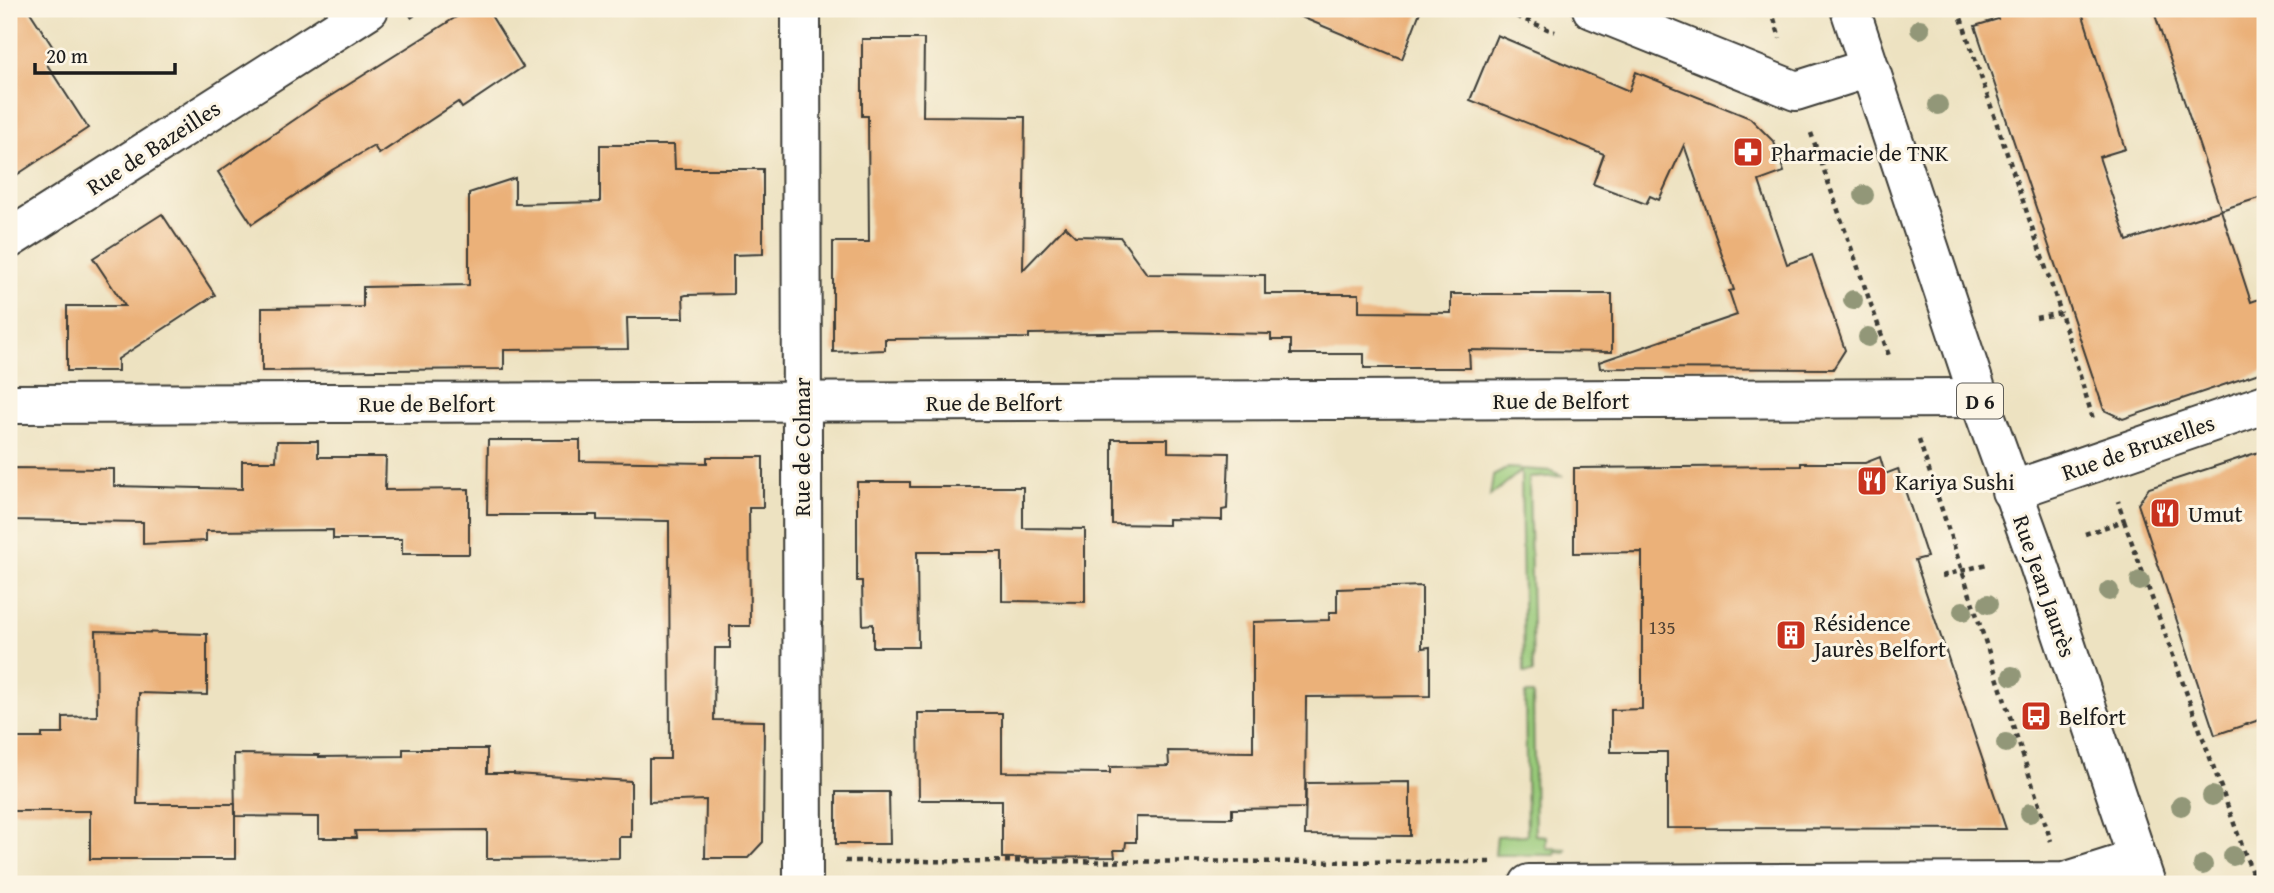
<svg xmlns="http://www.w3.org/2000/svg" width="2274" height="893" viewBox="0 0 2274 893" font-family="'Gentium Book Plus',serif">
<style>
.green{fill:#97c978;stroke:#5a724a;stroke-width:2}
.building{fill:#ebb179}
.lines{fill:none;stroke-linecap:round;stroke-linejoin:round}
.minor-casing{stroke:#3b3a35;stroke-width:42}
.primary-casing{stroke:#3b3a35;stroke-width:42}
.path{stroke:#3b3a35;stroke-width:4.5;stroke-dasharray:5 5;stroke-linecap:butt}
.minor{stroke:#fff;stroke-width:38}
.primary{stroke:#fff;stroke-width:38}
.tree{fill:#929778}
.labels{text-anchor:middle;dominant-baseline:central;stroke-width:6;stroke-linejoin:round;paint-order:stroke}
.number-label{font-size:19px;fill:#504133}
.shield{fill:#fcf5e5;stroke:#5f5d58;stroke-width:2}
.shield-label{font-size:21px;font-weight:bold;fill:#1c1c1c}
.street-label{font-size:23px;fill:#1c1c1c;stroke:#fcf5e5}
.poi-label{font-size:23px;fill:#1c1c1c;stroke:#fcf5e5;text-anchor:start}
</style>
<rect width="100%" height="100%" fill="#fcf5e5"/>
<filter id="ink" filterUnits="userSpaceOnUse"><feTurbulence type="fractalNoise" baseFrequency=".0143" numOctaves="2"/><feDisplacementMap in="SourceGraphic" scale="14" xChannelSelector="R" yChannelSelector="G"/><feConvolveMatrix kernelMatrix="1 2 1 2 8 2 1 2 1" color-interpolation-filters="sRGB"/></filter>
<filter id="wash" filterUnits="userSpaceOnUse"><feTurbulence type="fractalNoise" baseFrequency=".00686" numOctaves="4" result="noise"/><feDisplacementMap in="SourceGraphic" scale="28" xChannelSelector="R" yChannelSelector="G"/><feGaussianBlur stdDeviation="1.57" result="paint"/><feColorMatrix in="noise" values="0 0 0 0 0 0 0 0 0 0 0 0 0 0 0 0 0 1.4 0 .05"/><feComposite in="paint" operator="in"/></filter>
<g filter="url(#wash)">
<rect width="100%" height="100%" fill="#ede2c1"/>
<g class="green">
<polygon points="1508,468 1551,471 1563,476 1529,478 1533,673 1524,673 1521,471 1490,496 1493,476"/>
<polygon points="1525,694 1533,694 1535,835 1546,836 1546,848 1566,849 1565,852 1556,851 1555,855 1495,855 1497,836 1527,835"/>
</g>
<g id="blocks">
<g class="building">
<polygon points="9,9 28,9 58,55 46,63 88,128 9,180"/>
<polygon points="469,9 487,9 523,67 462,108 458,102 379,154 374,146 332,170 252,224 218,172 316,105"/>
<polygon points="1282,9 1421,9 1402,59"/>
<polygon points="1995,9 2081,9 2125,149 2099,157 2127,241 2221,210 2153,9 2265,9 2265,196 2221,210 2251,302 2265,297 2265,371 2123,419 2104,410 1975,26 1998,19"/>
<polygon points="1497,35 1629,91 1636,72 1750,118 1774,142 1784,172 1759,181 1787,264 1812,255 1845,350 1833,369 1600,368 1599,362 1737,315 1729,291 1734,290 1684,145 1659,200 1650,196 1646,204 1593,184 1604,154 1470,100"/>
<polygon points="862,39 924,39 923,116 1025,117 1023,270 1065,226 1075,236 1120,237 1147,274 1265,275 1265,294 1359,294 1359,312 1451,313 1451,294 1612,294 1612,352 1469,350 1470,368 1364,368 1364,354 1291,354 1291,340 1271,340 1271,334 1174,332 1029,334 1029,338 885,339 885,350 833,352 833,242 869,242 868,116 862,116"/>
<polygon points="600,145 674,145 675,169 763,169 763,254 733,255 733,294 686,295 683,296 684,318 627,318 628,349 504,350 504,369 262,371 262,308 363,307 363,287 469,285 469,193 515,178 515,204 600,202"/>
<polygon points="162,214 215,295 118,359 118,371 67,371 67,306 125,306 93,258"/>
<polygon points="1112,439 1168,439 1168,452 1229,453 1227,509 1222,510 1222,520 1168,519 1168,525 1112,524"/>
<polygon points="488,440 580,440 580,461 707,463 707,457 763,457 763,508 749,508 750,626 730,626 730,648 715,648 714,720 764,721 763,842 748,858 705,858 706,800 649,802 649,759 670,759 669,521 597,520 597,515 487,515"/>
<polygon points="277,441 318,441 318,457 386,457 385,490 469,489 469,554 402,554 402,539 333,539 333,530 206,531 206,541 143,544 143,522 9,520 9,468 114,469 114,486 242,489 242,461 276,461"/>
<polygon points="2265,450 2265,718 2215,735 2138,504 2149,488"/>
<polygon points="1880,457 1885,474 1898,469 1927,557 1915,560 2006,829 1667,828 1667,752 1611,752 1611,710 1642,709 1642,552 1574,553 1574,468 1801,466 1801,463 1865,463"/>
<polygon points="857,482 910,482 910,487 1023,487 1023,528 1085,529 1085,602 1002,601 1002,552 917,552 918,647 873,647 873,624 863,625 862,581 857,581"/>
<polygon points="1422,586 1422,648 1430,647 1430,696 1306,697 1305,808 1232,809 1232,818 1136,817 1136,842 1126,842 1125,850 1114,850 1115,857 1002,858 1002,800 919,800 918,713 1002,713 1002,772 1110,773 1110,767 1169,766 1168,751 1253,752 1253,622 1329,620 1329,612 1337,612 1337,589"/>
<polygon points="96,631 207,634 207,695 139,693 137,804 235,804 235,859 90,859 90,811 9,811 9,738 42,738 42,734 63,734 63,717 97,716"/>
<polygon points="403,749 487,749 487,773 514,773 514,774 631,781 631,837 619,837 619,858 487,859 487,830 355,831 356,838 319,838 319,817 235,816 234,754 319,755 319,757 403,756"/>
<polygon points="1410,782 1410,836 1305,835 1306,783"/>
<polygon points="836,792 889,792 890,844 836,844"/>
</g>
</g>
</g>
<g filter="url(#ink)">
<use href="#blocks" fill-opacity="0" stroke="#3b3a35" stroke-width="2"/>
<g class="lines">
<g class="minor-casing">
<g id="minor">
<polyline points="801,9 803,884"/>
<polyline points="1592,9 1796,91 1869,68"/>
<polyline points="9,239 369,9"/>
<polyline points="9,404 1979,398"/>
<polyline points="2011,491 2265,404"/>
<polyline points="1529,884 2064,882 2137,859"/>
</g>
</g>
<g class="primary-casing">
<polyline id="primary" points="1850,9 1979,398 2034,550 2146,884"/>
</g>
<g class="path">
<polyline points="1498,9 1555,32"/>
<polyline points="1771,9 1780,38"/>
<polyline points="1958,9 2061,313"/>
<polyline points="410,17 423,9"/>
<polyline points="1811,133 1889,356"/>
<polyline points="2036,318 2061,313 2093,419"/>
<polyline points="1919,440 2051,841"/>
<polyline points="2124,521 2256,884"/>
<polyline points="2085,534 2124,521 2118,501"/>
<polyline points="1942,576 1987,564"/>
<polyline points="845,861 1494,862"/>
</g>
<use href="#minor" class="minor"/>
<use href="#primary" class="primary"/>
</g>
<g class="tree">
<circle cx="1920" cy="29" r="10"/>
<circle cx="1938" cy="105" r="10"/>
<circle cx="1864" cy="195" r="10"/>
<circle cx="1853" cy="300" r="10"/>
<circle cx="1868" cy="337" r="10"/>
<circle cx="2140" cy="581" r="10"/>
<circle cx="2109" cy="591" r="10"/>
<circle cx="1988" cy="604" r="10"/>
<circle cx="1963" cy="611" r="10"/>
<circle cx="2012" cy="676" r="10"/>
<circle cx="2006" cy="743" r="10"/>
<circle cx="2212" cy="796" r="10"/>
<circle cx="2181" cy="806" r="10"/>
<circle cx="2030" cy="813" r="10"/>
<circle cx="2233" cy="856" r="10"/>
<circle cx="2203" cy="865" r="10"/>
</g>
</g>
<defs>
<g id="pharmacy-square" transform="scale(1.575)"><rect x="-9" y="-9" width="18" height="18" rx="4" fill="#c8321e" stroke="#fcf5e5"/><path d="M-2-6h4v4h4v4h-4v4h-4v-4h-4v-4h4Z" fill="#fff"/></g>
<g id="restaurant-square" transform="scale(1.575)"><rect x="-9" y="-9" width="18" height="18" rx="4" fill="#c8321e" stroke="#fcf5e5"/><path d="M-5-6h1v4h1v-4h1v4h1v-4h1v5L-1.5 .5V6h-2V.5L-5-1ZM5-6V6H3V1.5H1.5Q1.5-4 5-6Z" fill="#fff"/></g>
<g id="building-square" transform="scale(1.575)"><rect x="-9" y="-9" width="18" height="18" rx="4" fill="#c8321e" stroke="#fcf5e5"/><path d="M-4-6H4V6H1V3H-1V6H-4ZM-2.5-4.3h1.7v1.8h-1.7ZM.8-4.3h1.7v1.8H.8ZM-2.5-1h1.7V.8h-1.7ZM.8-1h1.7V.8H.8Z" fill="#fff"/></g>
<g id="bus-square" transform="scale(1.575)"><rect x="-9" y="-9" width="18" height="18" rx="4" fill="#c8321e" stroke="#fcf5e5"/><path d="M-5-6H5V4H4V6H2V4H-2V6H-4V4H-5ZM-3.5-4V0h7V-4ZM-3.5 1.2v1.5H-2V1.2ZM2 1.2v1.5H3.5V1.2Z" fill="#fff"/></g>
</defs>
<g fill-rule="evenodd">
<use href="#pharmacy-square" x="1748" y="152"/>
<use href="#restaurant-square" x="1872" y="481"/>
<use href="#restaurant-square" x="2165" y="513"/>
<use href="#building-square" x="1791" y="635"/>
<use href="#bus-square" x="2036" y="716"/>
</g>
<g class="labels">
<g class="number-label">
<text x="1662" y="627">135</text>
</g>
<rect class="shield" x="1957" y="383.5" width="46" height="35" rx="5"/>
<g class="shield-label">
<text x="1980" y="401">D 6</text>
</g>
<g class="street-label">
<text transform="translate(153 147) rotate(-33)">Rue de Bazeilles</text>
<text x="1561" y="400">Rue de Belfort</text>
<text x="994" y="402">Rue de Belfort</text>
<text x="427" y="403">Rue de Belfort</text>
<text transform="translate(801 447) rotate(-90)">Rue de Colmar</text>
<text transform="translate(2138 447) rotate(-19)">Rue de Bruxelles</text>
<text transform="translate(2045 586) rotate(71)">Rue Jean Jaurès</text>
</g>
<g class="poi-label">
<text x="1771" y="152">Pharmacie de TNK</text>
<text x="1895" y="481">Kariya Sushi</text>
<text x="2188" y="513">Umut</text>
<text x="1814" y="622">Résidence<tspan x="1814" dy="26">Jaurès Belfort</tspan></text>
<text x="2059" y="716">Belfort</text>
</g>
</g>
<rect width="2274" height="893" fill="none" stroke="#fcf5e5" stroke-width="35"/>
<path d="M35 63v10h140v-10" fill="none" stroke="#1c1c1c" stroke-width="3.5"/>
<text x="46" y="63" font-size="21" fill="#1c1c1c" stroke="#fcf5e5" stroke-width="5" paint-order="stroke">20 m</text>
</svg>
